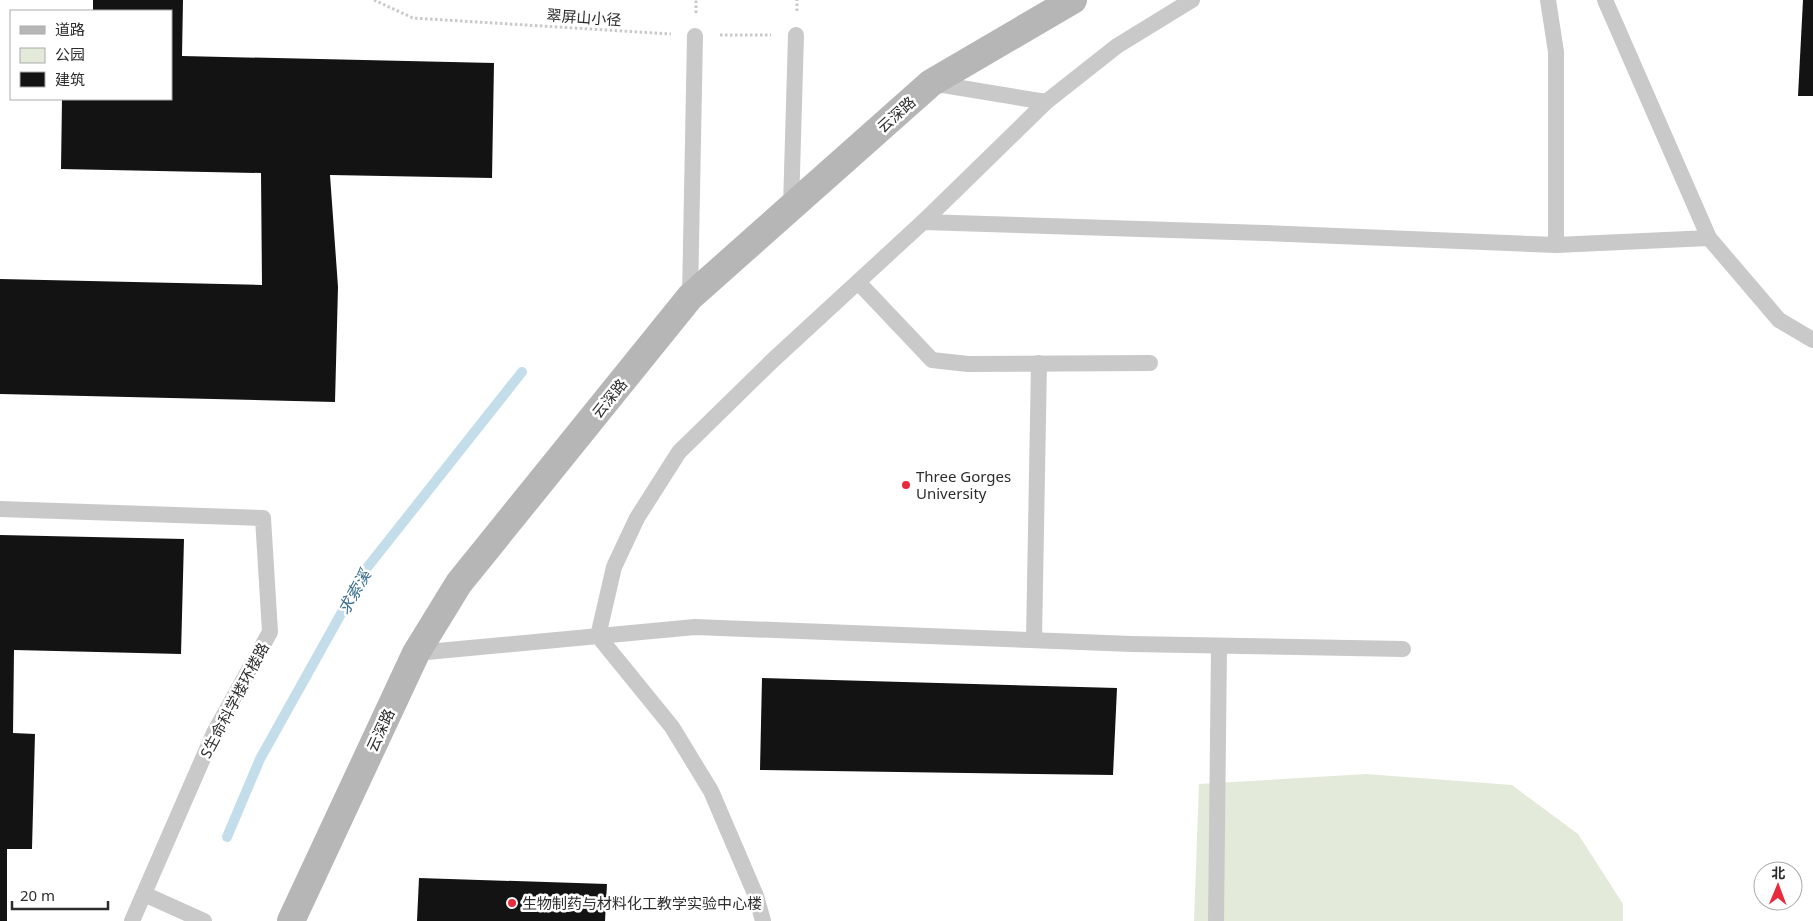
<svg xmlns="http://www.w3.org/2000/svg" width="1813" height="921" viewBox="0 0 1813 921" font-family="'Noto Sans','Noto Sans SC',sans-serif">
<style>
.green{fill:#e3ead9}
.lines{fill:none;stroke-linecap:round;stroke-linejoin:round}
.stream{stroke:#c4ddeb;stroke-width:10}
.building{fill:#131313}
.path{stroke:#c9c9c9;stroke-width:3;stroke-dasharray:2.5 2.5;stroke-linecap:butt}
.lane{stroke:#c9c9c9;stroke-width:16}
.secondary{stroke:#b6b6b6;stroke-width:28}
.poi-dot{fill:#e72a3c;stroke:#fff;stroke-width:2}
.labels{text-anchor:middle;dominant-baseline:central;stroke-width:5;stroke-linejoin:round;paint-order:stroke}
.street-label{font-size:15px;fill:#2c2c2c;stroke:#fff}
.poi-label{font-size:15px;fill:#2c2c2c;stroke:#fff;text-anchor:start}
.water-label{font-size:16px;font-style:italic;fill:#3a6f8f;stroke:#fff}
</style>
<rect width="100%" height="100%" fill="#fff"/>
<polygon class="green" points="1366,774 1512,785 1578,834 1623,904 1623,921 1194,921 1199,784"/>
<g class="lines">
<polyline class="stream" points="227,837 260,759 366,569 522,372"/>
</g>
<g class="building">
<polygon points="93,0 183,0 182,56 494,63 492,178 330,175 338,287 335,402 0,394 0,279 262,285 261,173 61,169 62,99 171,99 171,11 93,11"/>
<polygon points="1803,0 1813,0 1813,96 1798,96"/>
<polygon points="0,535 184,539 181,654 14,650 13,733 35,734 32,849 7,849 7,921 0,921"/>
<polygon points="762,678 1117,688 1113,775 760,770"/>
<polygon points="419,878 607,884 605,921 417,921"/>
</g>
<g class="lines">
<g class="path">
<polyline points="374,0 413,18 671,34"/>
<polyline points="797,11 797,0"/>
<polyline points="696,13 696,0"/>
<polyline points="720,35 771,35"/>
</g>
<g class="lane">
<polyline points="1548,0 1556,52 1556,245"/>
<polyline points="1605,0 1709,238 1779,320 1813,340"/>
<polyline points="931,83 1046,102"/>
<polyline points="791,207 796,35"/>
<polyline points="923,222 1264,233 1556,245 1709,238"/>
<polyline points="858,282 932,360 968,364 1150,363"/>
<polyline points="690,297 695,36"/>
<polyline points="0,509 263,518 270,632 214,733 132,921"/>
<polyline points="1034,640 1039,363"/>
<polyline points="416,653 695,627 1132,644 1403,649"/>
<polyline points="144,894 204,921"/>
<polyline points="763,921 756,896 711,791 672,727 598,636 614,567 637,518 679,452 772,361 923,222 1046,102 1117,46 1192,0"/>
<polyline points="1216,921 1219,646"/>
</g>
<polyline class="secondary" points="291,921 416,653 459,583 690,297 931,83 1073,0"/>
</g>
<g class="poi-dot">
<circle cx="906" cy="485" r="5"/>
<circle cx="512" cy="903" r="5"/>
</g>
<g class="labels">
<g class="street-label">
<text transform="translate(584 17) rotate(4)">翠屏山小径</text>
<text transform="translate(896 114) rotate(-42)">云深路</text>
<text transform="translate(609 398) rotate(-51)">云深路</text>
<text transform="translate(234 700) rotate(-62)">S生命科学楼环楼路</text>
<text transform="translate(380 730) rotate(-65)">云深路</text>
</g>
<g class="poi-label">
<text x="916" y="476">Three Gorges<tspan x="916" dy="17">University</tspan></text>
<text x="522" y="903">生物制药与材料化工教学实验中心楼</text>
</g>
<g class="water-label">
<text transform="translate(354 592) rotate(-60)">求索溪</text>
</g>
</g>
<rect x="10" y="10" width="162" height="90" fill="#ffffff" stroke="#ababab"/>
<rect x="20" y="26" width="25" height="8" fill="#b6b6b6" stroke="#ababab"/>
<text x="55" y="35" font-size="15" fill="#2c2c2c">道路</text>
<rect x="20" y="48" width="25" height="15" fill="#e3ead9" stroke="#ababab"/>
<text x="55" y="60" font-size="15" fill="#2c2c2c">公园</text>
<rect x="20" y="72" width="25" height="15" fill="#131313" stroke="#ababab"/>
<text x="55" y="85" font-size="15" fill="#2c2c2c">建筑</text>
<g transform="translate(1778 886) rotate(1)"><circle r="24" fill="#ffffff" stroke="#ababab"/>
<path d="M0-4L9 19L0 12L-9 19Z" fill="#e72a3c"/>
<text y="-8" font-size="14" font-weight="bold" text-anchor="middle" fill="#2c2c2c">北</text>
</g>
<path d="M12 901v8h96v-8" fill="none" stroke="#2c2c2c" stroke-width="2.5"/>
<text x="20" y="901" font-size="15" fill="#2c2c2c" stroke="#ffffff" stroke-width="4" paint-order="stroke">20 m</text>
</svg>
